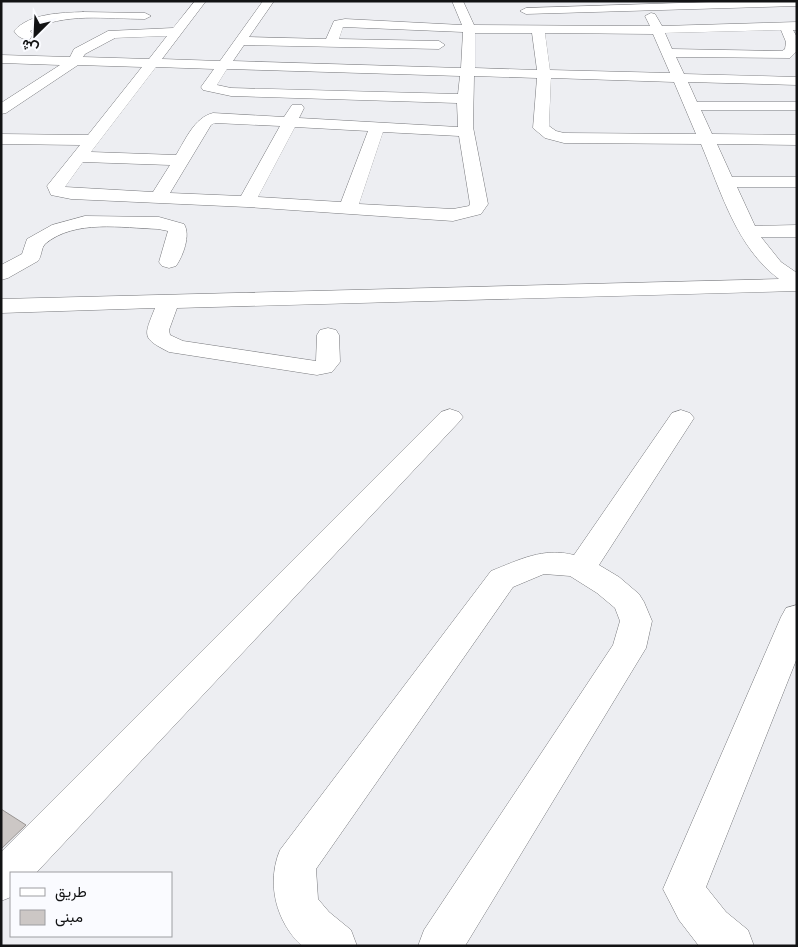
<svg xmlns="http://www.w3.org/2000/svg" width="798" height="947" viewBox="0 0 798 947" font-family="'Varela Round',Vazirmatn,sans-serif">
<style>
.building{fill:#ccc7c5;stroke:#989492}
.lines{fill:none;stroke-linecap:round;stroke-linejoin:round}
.minor-casing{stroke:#77787c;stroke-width:1}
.minor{fill:#fff;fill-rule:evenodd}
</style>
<rect width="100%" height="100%" fill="#edeef2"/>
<polygon class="building" points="1,809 26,825 1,849"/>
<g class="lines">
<g class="minor-casing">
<g id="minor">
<path d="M195,1h11l-44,58 58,2 43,-60h11l-25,36 77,2 8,-18 11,-2 117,6 -10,-24h11l11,24 176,1 -5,-10 6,-3 4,1 7,12 135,-4v8h-4l4,7v14l-7,7 -114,-1 8,17 113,3v8l-109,-3 9,20h100v8h-96l11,24 85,1v10l-80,-1 15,33h65v10h-60l18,39 42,-1v12h-36l20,25 16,11v18l-620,17 -8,22 1,5 13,6 133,20 1,-26 3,-5 8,-2 8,2 3,5 1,27 -8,10 -15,3 -148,-23c-28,-14 -25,-16 -14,-44l-154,5v-14l778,-20c-43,-32 -58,-88 -78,-135l-137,-1 -19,-5 -12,-10 4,-50 -63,-2 -1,51 15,77 -7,10 -28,7 -206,-14 -176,-8 -20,-4 -4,-9 33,-41 -79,-1v-10l87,1 54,-68 -64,-2 -72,48 -5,1v-11l59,-38 -59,-2v-8l69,2 4,-8 34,-18 65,-3zM343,27l120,5 -2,36 -228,-7 11,-16 195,4 6,-4 -6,-4 -100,-2zM781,30l5,12 -1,7 -3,2 -110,-2 -7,-16zM475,33h57l5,37 -62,-2zM545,33l108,1 17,39 -120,-3zM167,36l-18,23 -66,-2 2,-3 30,-16zM156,67l58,2 -13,18 2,3 28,6 226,7 1,24 -159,-9 5,-10 -2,-3h-10l-8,12 -71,-4c-19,5 -27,26 -37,42l-85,-3zM227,69l233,7 -2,18 -227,-6 -14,-3zM551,78l123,4 22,52 -132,-1 -8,-2 -7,-5zM215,123l65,3 -39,70 -71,-3 41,-68zM295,127l73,4 -27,71 -83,-5zM383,132l76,4 11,68 -1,2 -16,3 -94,-5zM83,162l87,3 -17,27 -88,-5z"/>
<polygon points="742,1 797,1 797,6 526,14 520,11 526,8"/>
<path d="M83,12l62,1 6,3 -6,3c-38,0 -82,-7 -115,12l3,3 -3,5c-7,1 -12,-2 -16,-8 16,-18 47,-18 69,-19z"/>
<path d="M85,216l74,1 25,7c7,11 -1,32 -8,42l-7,2 -7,-2 -3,-4 9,-31 -10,-2c-36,-1 -83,-10 -113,15 -4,4 -3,12 -7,17l-30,17 -7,2v-15l21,-11 5,-15 25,-14z"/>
<polygon points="450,409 459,412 463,417 459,422 36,873 11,873 11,897 1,901 1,852 441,412"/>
<path d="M681,410l9,3 4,5 -95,147 20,12 20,17 5,8 8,19 -6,27 -181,298h-47l6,-16 189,-285 7,-24 -5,-13 -18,-15 -27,-17 -26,-2 -31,13 -197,282 2,30 11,13 22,18 6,16h-55c-26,-24 -36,-63 -22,-96l211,-279c28,-11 52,-24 83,-16l98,-142z"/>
<polygon points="797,605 797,658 706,887 726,912 748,930 754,946 699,946 679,920 663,889 781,617 786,608"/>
</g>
</g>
<use href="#minor" class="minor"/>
</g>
<rect width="798" height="947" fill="none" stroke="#121314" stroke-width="5"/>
<rect x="10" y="872" width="162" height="65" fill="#fafbff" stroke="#9d9ea1"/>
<rect x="20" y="888" width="25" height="8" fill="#ffffff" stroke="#9d9ea1"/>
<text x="55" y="897" font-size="15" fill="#121314">طريق</text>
<rect x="20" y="910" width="25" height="15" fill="#ccc7c5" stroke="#9d9ea1"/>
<text x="55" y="922" font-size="15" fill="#121314">مبنى</text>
<g transform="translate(35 35) rotate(204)" stroke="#fafbff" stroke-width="4" paint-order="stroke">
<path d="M0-4L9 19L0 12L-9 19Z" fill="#121314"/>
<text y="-8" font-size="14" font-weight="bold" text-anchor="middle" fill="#121314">ش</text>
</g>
</svg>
